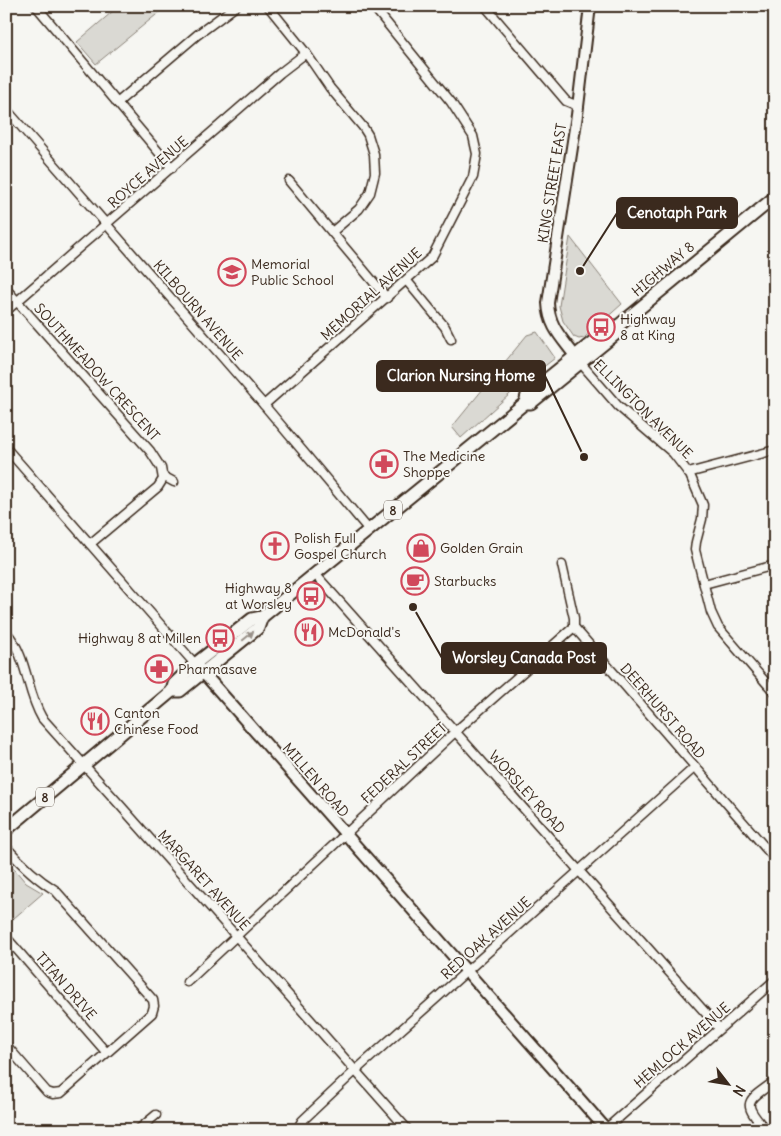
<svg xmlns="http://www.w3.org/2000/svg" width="781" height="1136" viewBox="0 0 781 1136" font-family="Delius,sans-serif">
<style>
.green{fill:#dad9d3;stroke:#8a8278}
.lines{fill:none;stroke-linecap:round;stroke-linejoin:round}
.street-casing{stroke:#3b2a1e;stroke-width:11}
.secondary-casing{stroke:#3b2a1e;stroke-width:14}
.primary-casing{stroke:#3b2a1e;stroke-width:15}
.street{stroke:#f6f6f2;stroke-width:8}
.secondary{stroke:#f6f6f2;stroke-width:10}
.primary{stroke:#f6f6f2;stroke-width:11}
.oneway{fill:#989088}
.labels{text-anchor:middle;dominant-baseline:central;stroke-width:4;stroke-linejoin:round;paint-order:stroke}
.shield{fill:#f6f6f2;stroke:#73675e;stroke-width:1}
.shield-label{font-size:12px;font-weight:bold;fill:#3b2a1e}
.street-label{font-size:14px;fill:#3b2a1e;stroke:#f6f6f2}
.poi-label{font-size:14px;fill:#3b2a1e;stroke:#f6f6f2;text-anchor:start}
.leader{fill:none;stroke:#3b2a1e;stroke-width:2}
.callout-dot{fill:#3b2a1e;stroke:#f6f6f2;stroke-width:2}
.callout{fill:#3b2a1e;stroke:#3b2a1e;stroke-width:2}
.callout-label{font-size:15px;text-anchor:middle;font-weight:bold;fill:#fff}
</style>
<rect width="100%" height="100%" fill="#f6f6f2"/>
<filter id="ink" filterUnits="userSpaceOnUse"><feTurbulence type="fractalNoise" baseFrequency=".02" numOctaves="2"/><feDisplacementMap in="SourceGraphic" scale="10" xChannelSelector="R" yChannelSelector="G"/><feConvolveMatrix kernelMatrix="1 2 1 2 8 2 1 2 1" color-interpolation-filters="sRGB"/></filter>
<g filter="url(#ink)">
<g class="green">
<polygon points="108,6 167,6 96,64 77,42 112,12"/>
<polygon points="570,237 622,304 584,338 579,339 574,337 563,321 559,306"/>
<polygon points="537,332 555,358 519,386 461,438 452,427 527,335"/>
<polygon points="6,859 26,883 43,893 6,925"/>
</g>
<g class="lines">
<g class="street-casing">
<g id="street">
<polyline points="36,6 172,168"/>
<polyline points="268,6 306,53 330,88 363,127 368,135 374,154 375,173 370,193 359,209 332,232"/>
<polyline points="485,6 566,101 578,106"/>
<polyline points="117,103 197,35 236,6"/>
<polyline points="6,109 264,405 369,530"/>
<polyline points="289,181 387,298"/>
<polyline points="407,281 445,327 451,339"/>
<polyline points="6,289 150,451 161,468 163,479 158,487 90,544"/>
<polyline points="6,311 280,73 306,53"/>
<polyline points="578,360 618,406 673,453 690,475 703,505 702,519 696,542 695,550 711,612 718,627 775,693"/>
<polyline points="264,405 432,257 473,177 477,154 473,136 451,102 373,6"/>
<polyline points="6,448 195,664"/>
<polyline points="688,473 775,450"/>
<polyline points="163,476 174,482"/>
<polyline points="562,565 574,618 574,627 775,859"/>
<polyline points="315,574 719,1028"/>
<polyline points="704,584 775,565"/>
<path d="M6,632c22,25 20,59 36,86l77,86 289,326"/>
<path d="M6,847c15,17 29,31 49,43l98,110 1,6 -2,7 -91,80 -8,1 -6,-2 -41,-47"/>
<polyline points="6,937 106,1052"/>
<polyline points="187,982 456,731 574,627"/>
<polyline points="606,1129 775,980"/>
<polyline points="138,1130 156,1115"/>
<polyline points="297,1130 302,1121 355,1071 695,767"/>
<path d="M766,1130c-26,-29 -19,-28 9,-49"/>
</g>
</g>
<g class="secondary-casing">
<g id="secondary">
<polyline points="772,6 775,10"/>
<path d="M575,356c-13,-18 -26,-29 -27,-53l29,-188 13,-109"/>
<polyline points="199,668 607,1130"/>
</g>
</g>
<g class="primary-casing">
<g id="primary">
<polyline points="525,403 527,395 611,327 618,326 775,197"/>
<polyline points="172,691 174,684 195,664 252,619 262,617 525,403 531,403 617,333 618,326"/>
<polyline points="6,830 172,691 180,691 258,628 262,617"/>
</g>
</g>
<use href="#street" class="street"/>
<use href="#secondary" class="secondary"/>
<use href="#primary" class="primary"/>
</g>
<defs><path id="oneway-solid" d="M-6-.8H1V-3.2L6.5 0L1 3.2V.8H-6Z" transform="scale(1.25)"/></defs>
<use class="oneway" href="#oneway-solid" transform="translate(248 636) rotate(-40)"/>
</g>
<defs>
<g id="school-ring" transform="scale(1.4375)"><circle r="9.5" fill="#f6f6f2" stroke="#d1495b" stroke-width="1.5"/><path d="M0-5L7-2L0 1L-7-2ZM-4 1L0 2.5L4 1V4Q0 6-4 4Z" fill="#d1495b"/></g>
<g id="bus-ring" transform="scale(1.4375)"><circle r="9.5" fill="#f6f6f2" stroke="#d1495b" stroke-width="1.5"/><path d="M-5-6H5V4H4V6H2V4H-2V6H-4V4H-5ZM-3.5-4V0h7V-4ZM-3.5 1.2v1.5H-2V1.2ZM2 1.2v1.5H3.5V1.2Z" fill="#d1495b"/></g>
<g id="pharmacy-ring" transform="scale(1.4375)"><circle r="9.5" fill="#f6f6f2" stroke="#d1495b" stroke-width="1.5"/><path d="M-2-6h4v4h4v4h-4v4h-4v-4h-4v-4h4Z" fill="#d1495b"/></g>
<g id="church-ring" transform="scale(1.4375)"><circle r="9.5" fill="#f6f6f2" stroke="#d1495b" stroke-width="1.5"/><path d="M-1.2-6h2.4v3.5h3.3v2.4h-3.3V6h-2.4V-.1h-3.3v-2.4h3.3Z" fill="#d1495b"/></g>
<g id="shop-ring" transform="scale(1.4375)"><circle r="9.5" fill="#f6f6f2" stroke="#d1495b" stroke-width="1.5"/><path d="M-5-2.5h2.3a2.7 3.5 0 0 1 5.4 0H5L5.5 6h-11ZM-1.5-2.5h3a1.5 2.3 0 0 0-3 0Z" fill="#d1495b"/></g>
<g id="cafe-ring" transform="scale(1.4375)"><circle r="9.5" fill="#f6f6f2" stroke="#d1495b" stroke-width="1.5"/><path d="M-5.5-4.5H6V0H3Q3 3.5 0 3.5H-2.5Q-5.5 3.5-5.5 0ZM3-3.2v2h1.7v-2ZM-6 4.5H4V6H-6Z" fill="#d1495b"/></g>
<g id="restaurant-ring" transform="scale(1.4375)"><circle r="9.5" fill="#f6f6f2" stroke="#d1495b" stroke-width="1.5"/><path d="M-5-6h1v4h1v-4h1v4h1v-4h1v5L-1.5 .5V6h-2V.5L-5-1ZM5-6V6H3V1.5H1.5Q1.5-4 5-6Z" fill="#d1495b"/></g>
</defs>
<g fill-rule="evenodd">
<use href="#school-ring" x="232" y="272"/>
<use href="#bus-ring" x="601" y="327"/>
<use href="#pharmacy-ring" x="384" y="464"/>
<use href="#church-ring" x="275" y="546"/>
<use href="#shop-ring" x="421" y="548"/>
<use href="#cafe-ring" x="415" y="581"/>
<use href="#bus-ring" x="311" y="596"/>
<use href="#restaurant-ring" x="309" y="632"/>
<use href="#bus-ring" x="220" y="638"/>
<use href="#pharmacy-ring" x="159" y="669"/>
<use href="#restaurant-ring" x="95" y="721"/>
</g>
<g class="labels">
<g class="shield">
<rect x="384" y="500.5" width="18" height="19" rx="4"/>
<rect x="36" y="787.5" width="18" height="19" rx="4"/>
</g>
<g class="shield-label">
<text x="393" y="510">8</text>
<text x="45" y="797">8</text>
</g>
<g class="street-label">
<text transform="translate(148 172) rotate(-41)">ROYCE AVENUE</text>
<text transform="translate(552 183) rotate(-81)">KING STREET EAST</text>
<text transform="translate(663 269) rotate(-40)">HIGHWAY 8</text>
<text transform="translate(371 294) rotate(-42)">MEMORIAL AVENUE</text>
<text transform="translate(198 310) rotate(49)">KILBOURN AVENUE</text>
<text transform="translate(97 372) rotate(48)">SOUTHMEADOW CRESCENT</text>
<text transform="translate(643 409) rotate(45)">ELLINGTON AVENUE</text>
<text transform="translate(663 711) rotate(49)">DEERHURST ROAD</text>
<text transform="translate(404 763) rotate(-43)">FEDERAL STREET</text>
<text transform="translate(316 780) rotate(49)">MILLEN ROAD</text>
<text transform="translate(527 792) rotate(48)">WORSLEY ROAD</text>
<text transform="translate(204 880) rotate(48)">MARGARET AVENUE</text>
<text transform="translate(486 938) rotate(-42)">RED OAK AVENUE</text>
<text transform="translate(66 986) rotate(49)">TITAN DRIVE</text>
<text transform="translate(682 1045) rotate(-41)">HEMLOCK AVENUE</text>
</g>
<g class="poi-label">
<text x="251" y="264">Memorial<tspan x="251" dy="16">Public School</tspan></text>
<text x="620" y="319">Highway<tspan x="620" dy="16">8 at King</tspan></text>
<text x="403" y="456">The Medicine<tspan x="403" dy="16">Shoppe</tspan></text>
<text x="294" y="538">Polish Full<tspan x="294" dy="16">Gospel Church</tspan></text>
<text x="440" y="548">Golden Grain</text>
<text x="434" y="581">Starbucks</text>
<text x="292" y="588" text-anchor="end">Highway 8<tspan x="292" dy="16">at Worsley</tspan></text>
<text x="328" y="632">McDonald's</text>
<text x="201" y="638" text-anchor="end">Highway 8 at Millen</text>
<text x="178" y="669">Pharmasave</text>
<text x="114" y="713">Canton<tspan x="114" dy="16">Chinese Food</tspan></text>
</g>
</g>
<path class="leader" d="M580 271L617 213M584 457L545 376M413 607L442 658"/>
<g class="callout-dot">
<circle cx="580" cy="271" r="5"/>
<circle cx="584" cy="457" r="5"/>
<circle cx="413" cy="607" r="5"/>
</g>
<g class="callout">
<rect x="617" y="198" width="120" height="30" rx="5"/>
<rect x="377" y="361" width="168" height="30" rx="5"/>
<rect x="442" y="643" width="164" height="30" rx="5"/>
</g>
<g class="callout-label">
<text x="677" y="218">Cenotaph Park</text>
<text x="461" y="381">Clarion Nursing Home</text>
<text x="524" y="663">Worsley Canada Post</text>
</g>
<rect width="781" height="1136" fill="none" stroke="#f6f6f2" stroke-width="25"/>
<rect x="12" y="12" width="756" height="1111" fill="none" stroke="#3b2a1e" stroke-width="2" filter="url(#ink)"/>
<g transform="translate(728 1084) rotate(121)" stroke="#f6f6f2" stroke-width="4" paint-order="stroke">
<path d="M0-4L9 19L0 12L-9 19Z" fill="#3b2a1e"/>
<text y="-8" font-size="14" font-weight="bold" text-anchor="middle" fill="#3b2a1e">N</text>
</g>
</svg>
